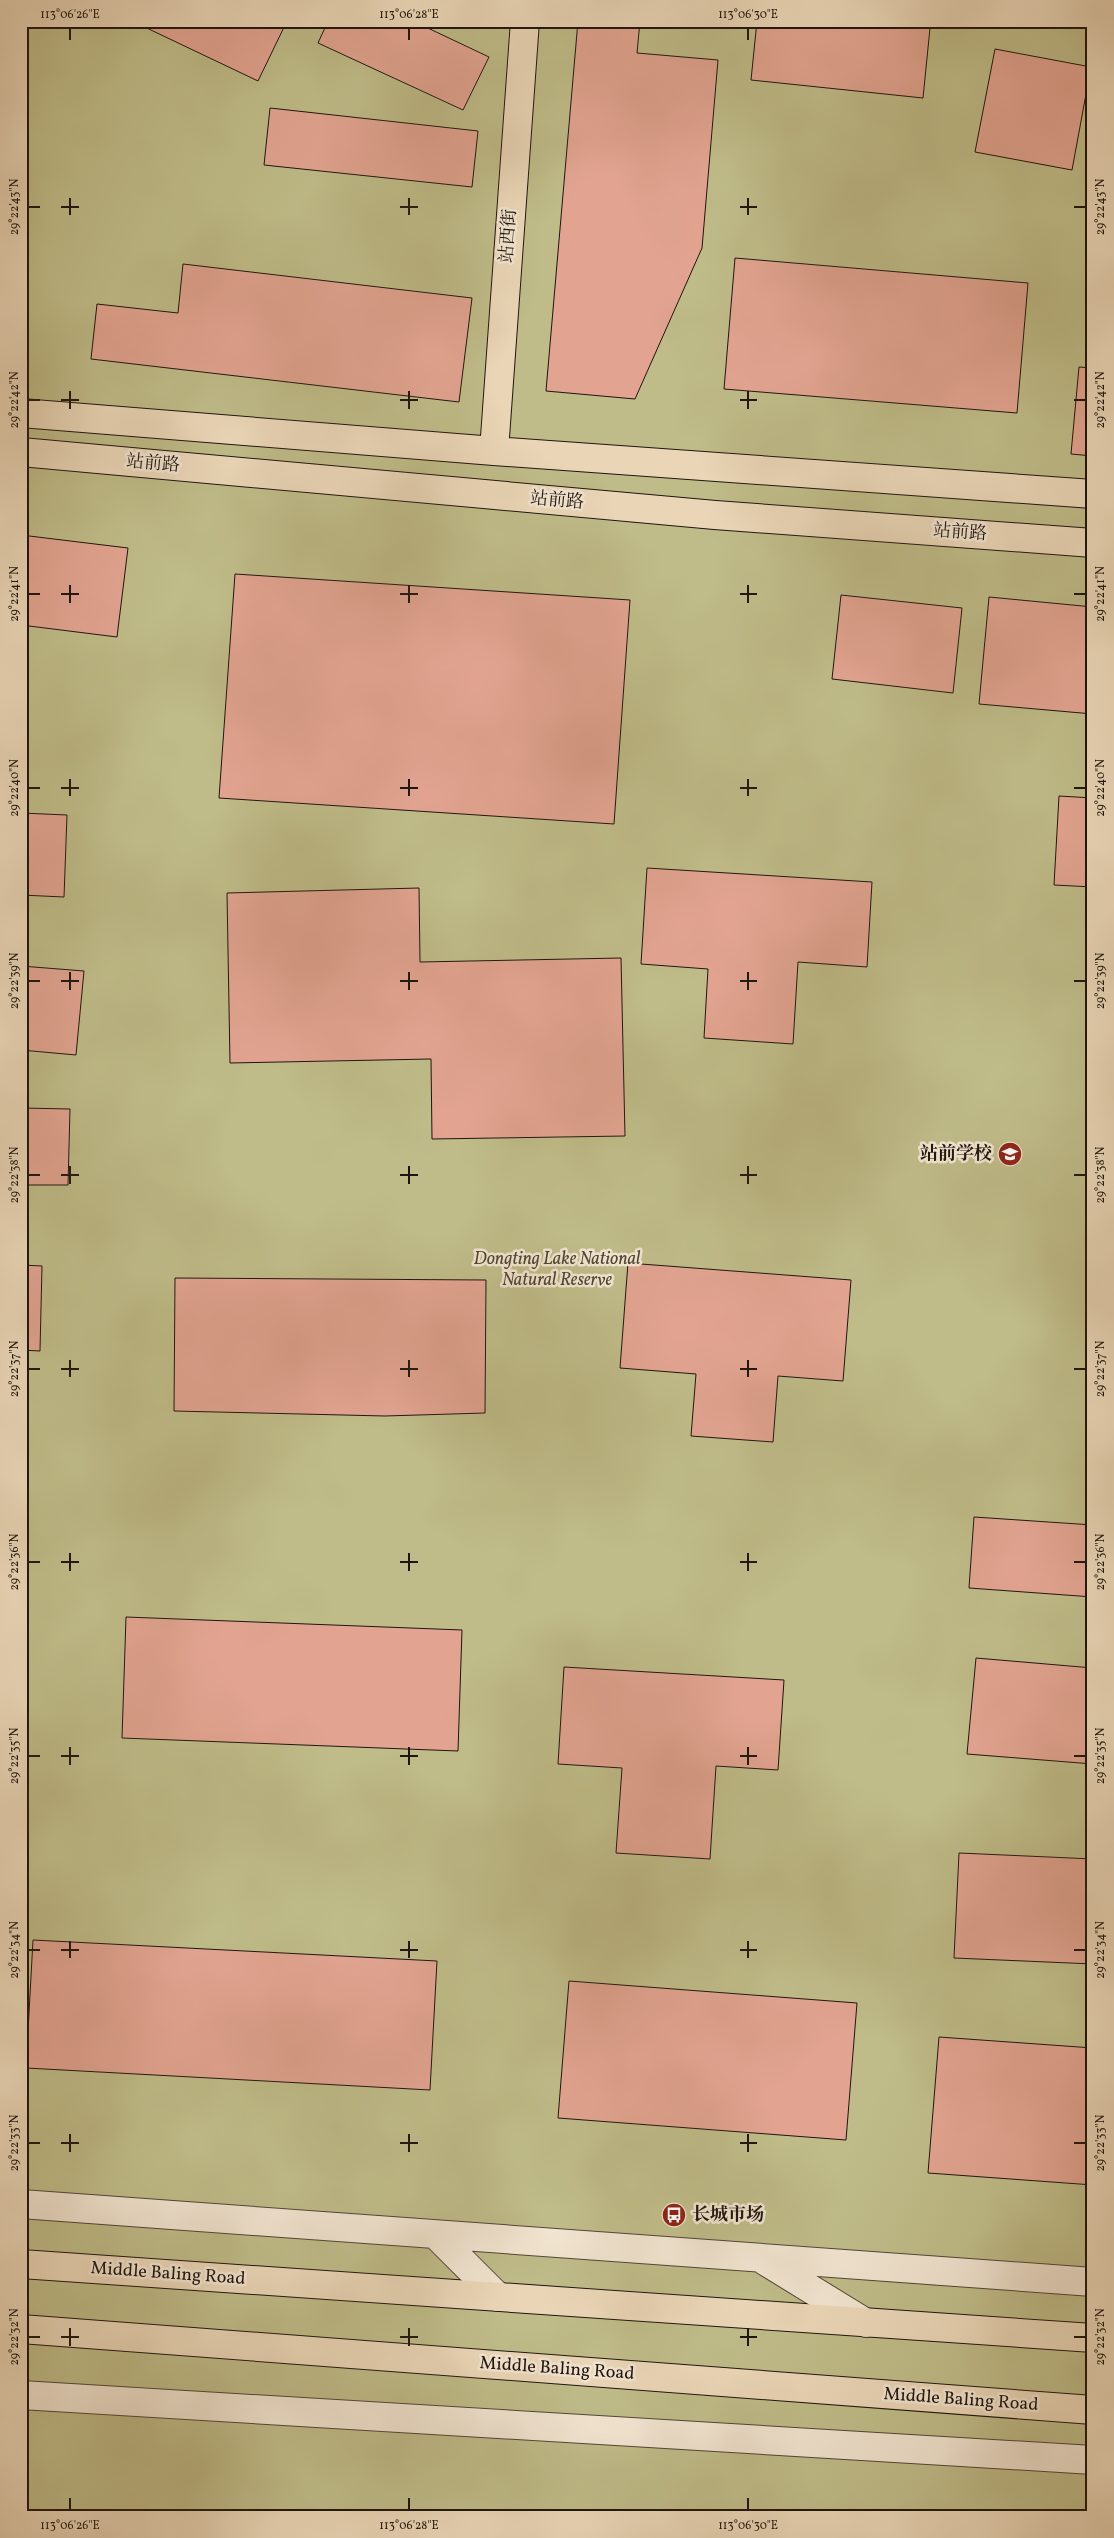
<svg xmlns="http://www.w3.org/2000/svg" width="1114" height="2538" viewBox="0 0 1114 2538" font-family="Vollkorn,'Noto Serif SC',serif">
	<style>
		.green { fill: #bfbc89; stroke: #6f684c }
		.building { fill: #e2a491; stroke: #1f150e }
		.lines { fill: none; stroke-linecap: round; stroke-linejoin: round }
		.minor-casing { stroke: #524538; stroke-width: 30 }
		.major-casing { stroke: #1f150e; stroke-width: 30 }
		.minor { stroke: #f1e4d0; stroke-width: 28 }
		.major { stroke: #ead6b7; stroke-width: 28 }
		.ticks { fill: none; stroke: #1f150e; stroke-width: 2 }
		.labels { text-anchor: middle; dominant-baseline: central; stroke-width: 5; stroke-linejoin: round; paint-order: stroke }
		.street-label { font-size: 18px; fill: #1f150e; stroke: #f1e4d0 }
		.poi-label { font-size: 18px; font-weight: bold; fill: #1f150e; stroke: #f1e4d0; text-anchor: end }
		.park-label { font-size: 18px; font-style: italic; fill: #4f4733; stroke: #f1e4d0 }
		.neatline { fill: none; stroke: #1f150e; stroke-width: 2 }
		.ticks-label { font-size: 12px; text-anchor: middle; fill: #1f150e }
	</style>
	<rect width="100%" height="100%" fill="#ead6b7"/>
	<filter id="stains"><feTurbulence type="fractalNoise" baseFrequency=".004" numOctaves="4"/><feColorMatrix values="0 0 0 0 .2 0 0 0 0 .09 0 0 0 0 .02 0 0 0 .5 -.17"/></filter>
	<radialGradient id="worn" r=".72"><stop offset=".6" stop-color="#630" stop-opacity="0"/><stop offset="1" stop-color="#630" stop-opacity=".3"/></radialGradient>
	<path class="green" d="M21 21H1093V2517H21Z"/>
	<path class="building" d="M132 21H287L258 81Z
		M328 21H413L489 57 463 110 318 43Z
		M578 21H640L637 53 718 60 702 248 635 399 546 391Z
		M757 21H862L930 28 923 98 751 80Z
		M995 49 1091 67 1072 170 975 152Z
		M270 108 478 131 472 187 264 165Z
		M735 258 1028 283 1017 413 724 389Z
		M183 264 472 298 459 402 91 359 97 304 178 313Z
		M1079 367 1093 368V456L1071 454Z
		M21 535 128 548 117 637 21 625Z
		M235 574 630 600 614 824 219 798Z
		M841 595 962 608 953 693 832 679Z
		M989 597 1093 607V714L979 704Z
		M21 692H24L22 752H21Z
		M1059 796 1093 798V887L1054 885Z
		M21 813 67 815 64 897 21 895Z
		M647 868 872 882 867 967 798 962 793 1044 704 1038 708 969 641 964Z
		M419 888 420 962 621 958 625 1136 432 1139 431 1059 230 1063 227 893Z
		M21 966 84 971 76 1055 21 1050Z
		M21 1108 70 1109 68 1185H21Z
		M628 1263 851 1280 843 1381 778 1376 773 1442 691 1436 696 1374 620 1368Z
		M21 1265 42 1266 40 1351 21 1350Z
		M175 1278 486 1280 485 1413 385 1416 174 1411Z
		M974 1517 1093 1525V1597L969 1588Z
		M126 1617 462 1630 458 1751 122 1738Z
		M976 1658 1093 1668V1764L967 1754Z
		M564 1667 784 1680 778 1770 716 1766 710 1859 616 1853 622 1768 558 1764Z
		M959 1853 1093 1859V1964L954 1958Z
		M33 1940 437 1961 430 2090 26 2068Z
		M569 1981 857 2003 846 2140 558 2118Z
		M939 2037 1093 2048V2185L928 2173Z
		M21 2511 97 2517H21Z"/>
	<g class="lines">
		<g class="minor-casing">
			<path id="minor" d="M21 2204 1093 2282
				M436 2235 498 2297
				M765 2261 866 2323
				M21 2395 1093 2460"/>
		</g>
		<g class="major-casing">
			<path id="major" d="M21 413 494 451 1093 494
				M494 451 525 21
				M21 452 715 515 1093 543
				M21 2264 1093 2338
				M21 2329 1093 2410"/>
		</g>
		<use href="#minor" class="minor"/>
		<use href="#major" class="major"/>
	</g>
	<path class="ticks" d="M70 28V40M409 28V40M748 28V40M70 198V215M409 198V215M748 198V215M28 207H40M61 207H79M400 207H418M740 207H757M1074 207H1086M70 391V409M409 391V409M748 391V409M28 400H40M61 400H79M400 400H418M740 400H757M1074 400H1086M70 585V603M409 585V603M748 585V603M28 594H40M61 594H79M400 594H418M740 594H757M1074 594H1086M70 779V796M409 779V796M748 779V796M28 788H40M61 788H79M400 788H418M740 788H757M1074 788H1086M70 972V990M409 972V990M748 972V990M28 981H40M61 981H79M400 981H418M740 981H757M1074 981H1086M70 1166V1184M409 1166V1184M748 1166V1184M28 1175H40M61 1175H79M400 1175H418M740 1175H757M1074 1175H1086M70 1360V1377M409 1360V1377M748 1360V1377M28 1369H40M61 1369H79M400 1369H418M740 1369H757M1074 1369H1086M70 1553V1571M409 1553V1571M748 1553V1571M28 1562H40M61 1562H79M400 1562H418M740 1562H757M1074 1562H1086M70 1747V1765M409 1747V1765M748 1747V1765M28 1756H40M61 1756H79M400 1756H418M740 1756H757M1074 1756H1086M70 1941V1958M409 1941V1958M748 1941V1958M28 1950H40M61 1950H79M400 1950H418M740 1950H757M1074 1950H1086M70 2134V2152M409 2134V2152M748 2134V2152M28 2143H40M61 2143H79M400 2143H418M740 2143H757M1074 2143H1086M70 2328V2346M409 2328V2346M748 2328V2346M28 2337H40M61 2337H79M400 2337H418M740 2337H757M1074 2337H1086M70 2498V2510M409 2498V2510M748 2498V2510"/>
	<defs>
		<g id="school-disc" transform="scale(1.25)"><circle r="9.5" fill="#8f2418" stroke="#f1e4d0"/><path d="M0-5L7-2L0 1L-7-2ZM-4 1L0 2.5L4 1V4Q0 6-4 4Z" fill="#fff"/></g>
		<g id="bus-disc" transform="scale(1.25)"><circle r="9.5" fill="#8f2418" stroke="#f1e4d0"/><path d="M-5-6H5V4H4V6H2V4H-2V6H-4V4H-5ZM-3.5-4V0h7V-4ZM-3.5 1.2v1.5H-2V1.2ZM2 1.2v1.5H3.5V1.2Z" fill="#fff"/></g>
	</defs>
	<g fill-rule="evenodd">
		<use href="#school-disc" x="1010" y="1154"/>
		<use href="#bus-disc" x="674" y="2215"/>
	</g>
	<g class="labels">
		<g class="street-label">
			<text transform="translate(509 236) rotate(-86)">站西街</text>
			<text transform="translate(153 464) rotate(5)">站前路</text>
			<text transform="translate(557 501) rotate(5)">站前路</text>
			<text transform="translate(960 533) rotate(4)">站前路</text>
			<text transform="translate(168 2274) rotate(4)">Middle Baling Road</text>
			<text transform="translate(557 2369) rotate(4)">Middle Baling Road</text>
			<text transform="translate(961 2400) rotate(4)">Middle Baling Road</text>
		</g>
		<g class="poi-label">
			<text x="992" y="1154">站前学校</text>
			<text x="692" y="2215" text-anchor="start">长城市场</text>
		</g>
		<g class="park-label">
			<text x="557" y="1259">Dongting Lake National<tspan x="557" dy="21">Natural Reserve</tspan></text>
		</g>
	</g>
	<rect width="1114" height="2538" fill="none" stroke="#ead6b7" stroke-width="55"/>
	<rect x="28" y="28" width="1058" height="2482" class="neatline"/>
	<g class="ticks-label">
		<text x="70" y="18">113°06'26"E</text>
		<text x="409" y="18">113°06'28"E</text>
		<text x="748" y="18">113°06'30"E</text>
		<text transform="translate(14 207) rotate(-90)" y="4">29°22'43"N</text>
		<text transform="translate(1100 207) rotate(-90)" y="4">29°22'43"N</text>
		<text transform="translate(14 400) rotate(-90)" y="4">29°22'42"N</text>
		<text transform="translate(1100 400) rotate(-90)" y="4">29°22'42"N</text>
		<text transform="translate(14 594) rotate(-90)" y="4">29°22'41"N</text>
		<text transform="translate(1100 594) rotate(-90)" y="4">29°22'41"N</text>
		<text transform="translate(14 788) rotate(-90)" y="4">29°22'40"N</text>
		<text transform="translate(1100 788) rotate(-90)" y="4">29°22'40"N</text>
		<text transform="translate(14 981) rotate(-90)" y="4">29°22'39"N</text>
		<text transform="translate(1100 981) rotate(-90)" y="4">29°22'39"N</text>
		<text transform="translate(14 1175) rotate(-90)" y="4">29°22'38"N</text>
		<text transform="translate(1100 1175) rotate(-90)" y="4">29°22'38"N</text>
		<text transform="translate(14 1369) rotate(-90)" y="4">29°22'37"N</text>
		<text transform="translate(1100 1369) rotate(-90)" y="4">29°22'37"N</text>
		<text transform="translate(14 1562) rotate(-90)" y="4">29°22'36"N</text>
		<text transform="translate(1100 1562) rotate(-90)" y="4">29°22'36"N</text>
		<text transform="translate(14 1756) rotate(-90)" y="4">29°22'35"N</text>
		<text transform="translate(1100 1756) rotate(-90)" y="4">29°22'35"N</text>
		<text transform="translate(14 1950) rotate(-90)" y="4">29°22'34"N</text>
		<text transform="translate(1100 1950) rotate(-90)" y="4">29°22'34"N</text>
		<text transform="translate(14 2143) rotate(-90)" y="4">29°22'33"N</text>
		<text transform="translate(1100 2143) rotate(-90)" y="4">29°22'33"N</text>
		<text transform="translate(14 2337) rotate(-90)" y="4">29°22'32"N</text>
		<text transform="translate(1100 2337) rotate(-90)" y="4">29°22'32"N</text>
		<text x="70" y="2529">113°06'26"E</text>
		<text x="409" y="2529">113°06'28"E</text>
		<text x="748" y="2529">113°06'30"E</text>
	</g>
	<rect width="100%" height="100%" filter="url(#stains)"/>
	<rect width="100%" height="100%" fill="url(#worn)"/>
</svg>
